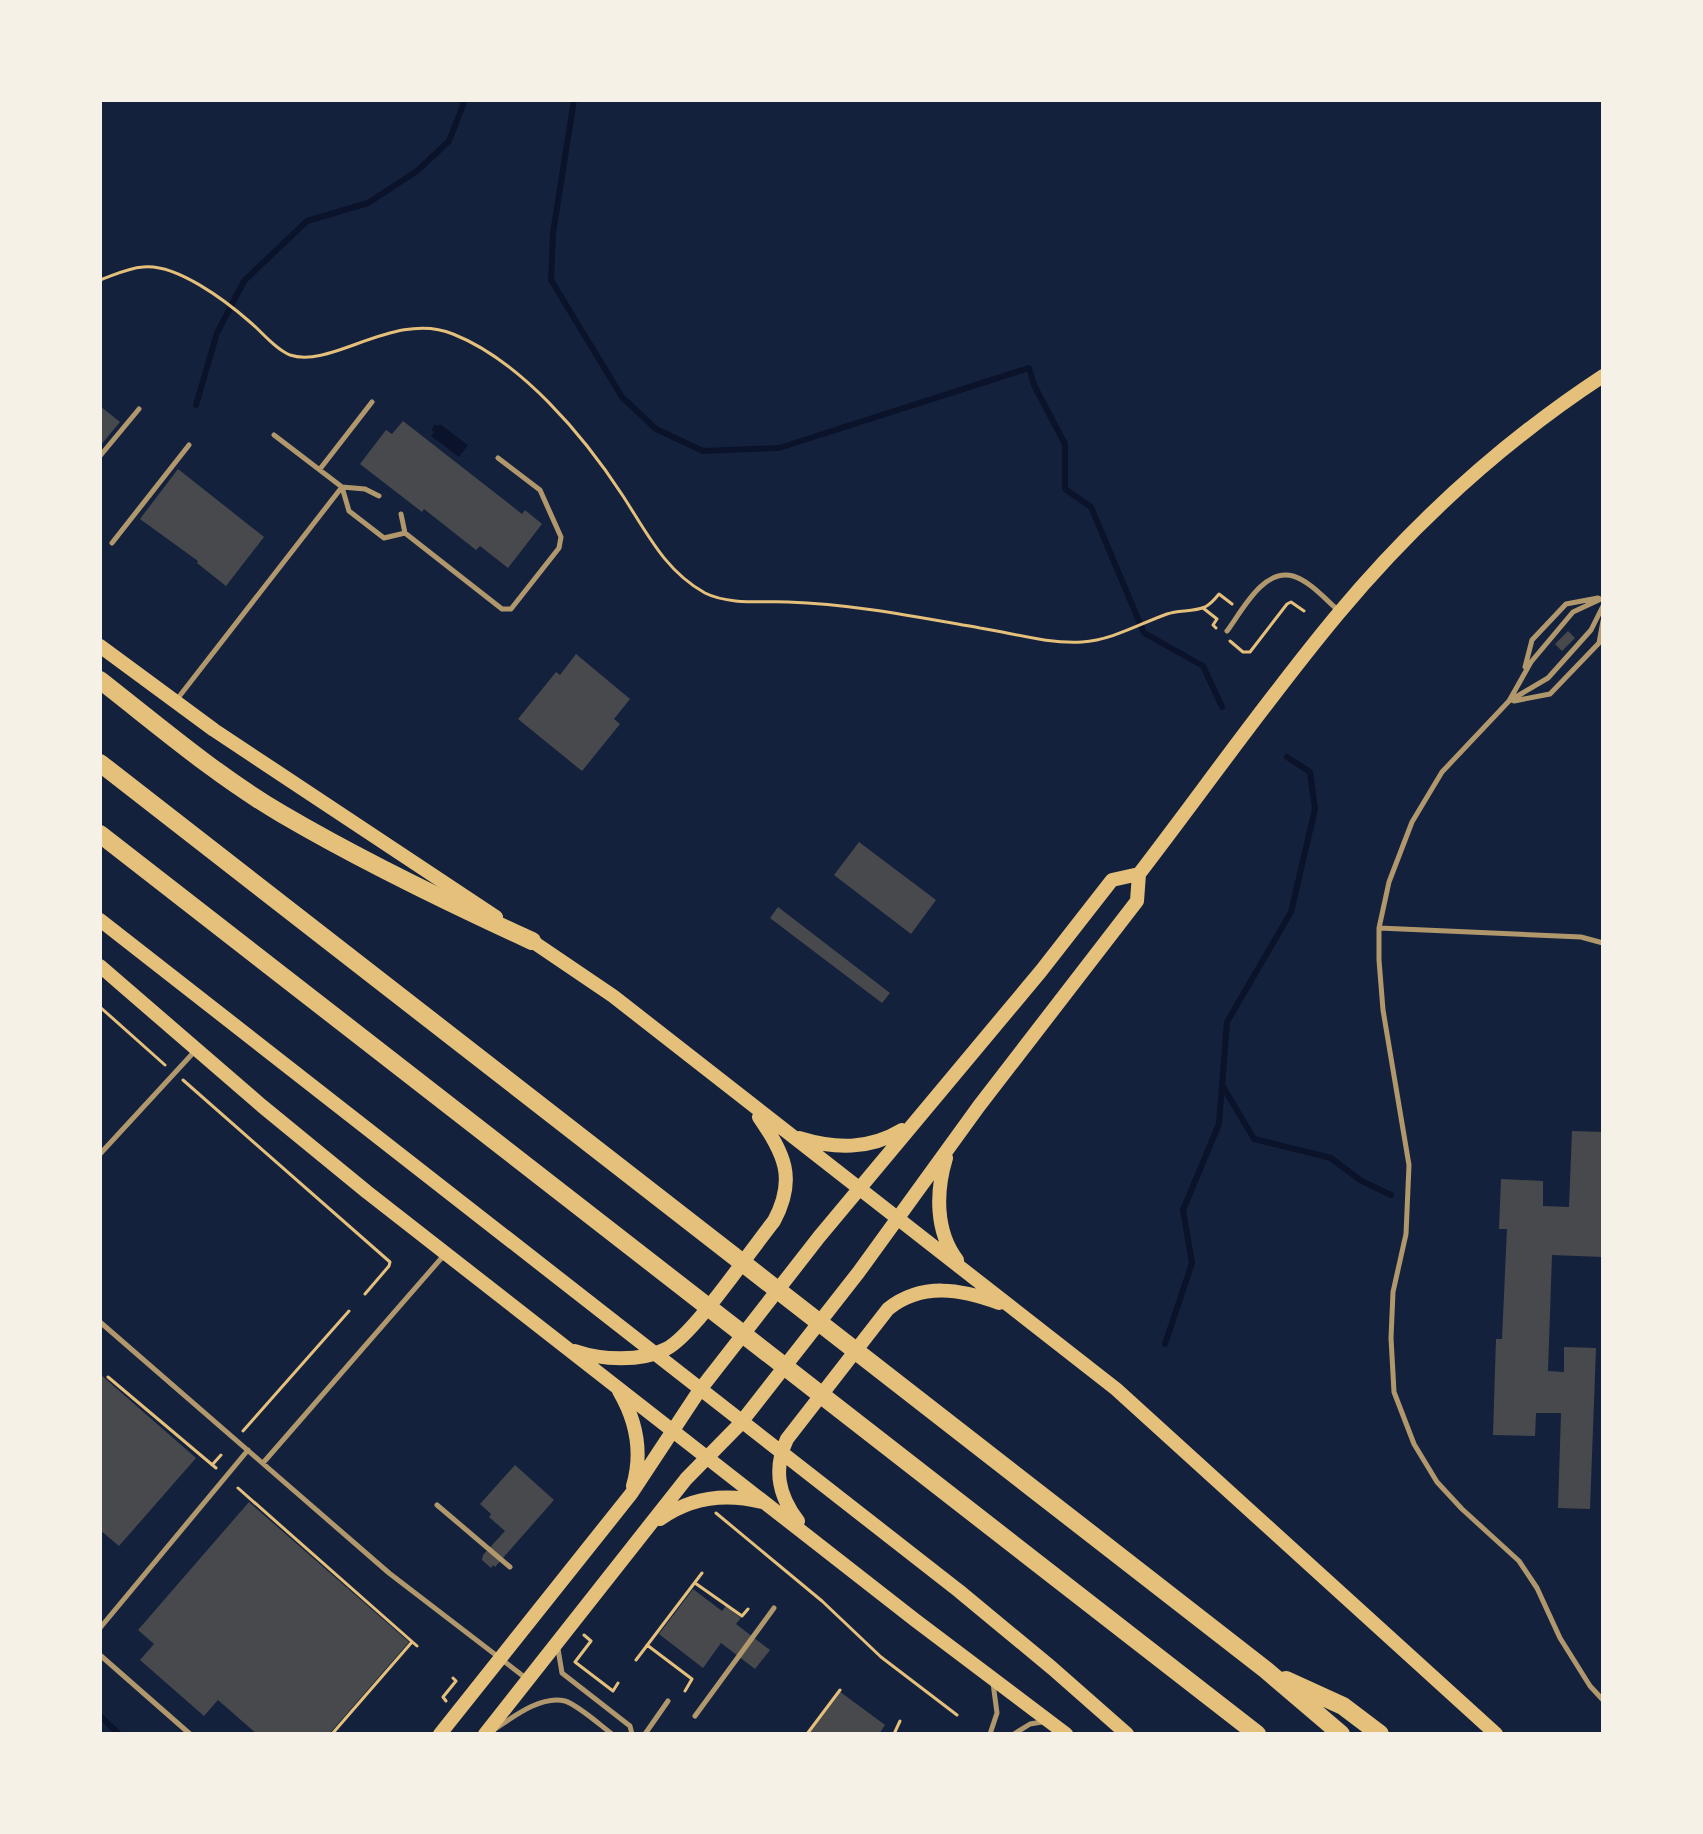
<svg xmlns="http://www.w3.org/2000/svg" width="1703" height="1834" viewBox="0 0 1703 1834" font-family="'DejaVu Sans',sans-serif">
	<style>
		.water { fill: #0b132b }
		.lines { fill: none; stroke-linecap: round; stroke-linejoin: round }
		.stream { stroke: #0b132b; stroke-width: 6 }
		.building { fill: #48494c }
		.path { stroke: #e5c07b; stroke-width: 3 }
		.service { stroke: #b1986c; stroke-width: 5 }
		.secondary { stroke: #e5c07b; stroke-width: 14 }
		.motorway { stroke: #e5c07b; stroke-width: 18 }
	</style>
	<rect width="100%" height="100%" fill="#14213d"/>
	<path class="water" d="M435 424 438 426 440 424 468 445 459 457 431 436 434 432 431 430Z"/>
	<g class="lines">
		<path class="stream" d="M574 100 553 233 551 280 622 397 656 429 703 451 779 448 1029 368 1034 385 1065 444V489L1091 507 1144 633 1203 666 1222 707
			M196 405 217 333 244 281 307 221 368 203 417 171 449 141 465 100
			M1222 1085 1254 1139 1331 1158 1360 1180 1391 1195
			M1165 1344 1192 1263 1183 1210 1219 1124 1227 1022 1291 912 1315 809 1310 772 1287 757
			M100 1716 119 1734"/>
	</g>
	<path class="building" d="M100 406 120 422 100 446Z
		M403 421 522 514 525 510 542 524 508 568 480 546 476 550 424 509 422 512 360 464 386 430 392 434Z
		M178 469 264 537 226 586 197 563 198 561 140 519Z
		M1568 631 1575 638 1562 651 1555 644Z
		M576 654 630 699 614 719 620 724 582 771 518 719 556 672 560 675Z
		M859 842 936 900 911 934 834 875Z
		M778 907 890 993 882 1003 770 918Z
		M1572 1131 1603 1132V1257L1552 1255 1548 1371 1564 1372V1347L1596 1348 1590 1509 1558 1508 1561 1413H1536L1535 1436 1493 1435 1496 1339H1502L1507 1229H1499L1501 1179 1543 1181V1206L1569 1207Z
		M100 1374 196 1458 119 1546 100 1530Z
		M515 1465 554 1500 495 1567 493 1565 491 1568 482 1560 483 1555 505 1531 489 1517 491 1514 480 1504Z
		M249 1502 409 1642 329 1734H257L218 1700 204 1716 140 1660 154 1644 138 1630Z
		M693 1589 722 1611 726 1606 741 1618 736 1624 770 1650 755 1669 721 1643 703 1668 659 1634Z
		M839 1691 885 1725 879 1734H808Z"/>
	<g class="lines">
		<path class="path" d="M100 280C114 275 128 268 143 267 176 263 226 301 250 322 262 332 275 349 290 355 332 369 395 310 453 334 521 361 584 436 623 496 647 533 665 571 705 593 729 605 762 601 788 602 852 604 917 617 980 628 1013 633 1047 644 1082 642 1112 640 1139 624 1167 614 1179 610 1193 612 1205 607 1211 604 1215 599 1219 594L1232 604
			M1203 608 1217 619 1213 625 1216 628
			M1230 641 1243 652H1250L1287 604 1291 602 1304 611
			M100 1007 165 1065
			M183 1080 390 1262 389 1266 365 1294
			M108 1377 216 1468
			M243 1431 349 1311
			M212 1465 221 1455
			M238 1488 417 1646
			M716 1513 822 1601 881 1657 957 1715
			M695 1583 742 1616 748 1609
			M584 1635 591 1641 575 1662 613 1691 618 1683
			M647 1645 692 1679 685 1691
			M636 1660 702 1573
			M446 1701 443 1697 456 1681 453 1678
			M332 1734 412 1642
			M807 1734 840 1690
			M894 1734 900 1721"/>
		<path class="service" d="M274 435 342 487 349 511 384 538 405 533 502 609H511L559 548 561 537 540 490 498 458
			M100 456 139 409
			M320 469 372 402
			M401 514 405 533
			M112 543 189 445
			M1603 598 1573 612 1531 662 1509 701 1442 772 1412 822 1389 882 1379 928V960L1383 1010 1409 1165 1406 1234 1393 1292 1391 1338 1394 1392 1414 1444 1437 1482 1462 1509 1519 1561 1537 1588 1560 1638 1590 1686 1603 1700
			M1227 631C1242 611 1263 568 1293 576 1310 581 1326 600 1339 611
			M1525 667 1532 640 1566 604 1598 598
			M178 698 342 487 365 489 379 496
			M1509 701 1548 678 1591 630 1603 606
			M1514 701 1550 694 1599 643 1603 621
			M1379 928 1581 937 1603 943
			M100 1154 194 1052
			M100 1322 389 1573 527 1679
			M263 1463 445 1254
			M437 1505 510 1567
			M100 1628 248 1450
			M558 1649 562 1673 630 1726 632 1734
			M100 1655 190 1734
			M695 1716 774 1608
			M495 1729C513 1717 541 1695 565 1701 578 1705 600 1725 612 1734
			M645 1734 668 1701
			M990 1734 997 1713 993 1683
			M1014 1734 1030 1724 1042 1722"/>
		<path class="secondary" d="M100 646 214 730 496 917
			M100 920 959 1591 1052 1668 1127 1734
			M523 935 613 996 1116 1389 1496 1734
			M100 966 262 1106 367 1192 915 1620 1066 1734
			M799 1138C835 1149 869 1150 902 1130
			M946 1158C936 1191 935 1231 957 1260
			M575 1351C601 1360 641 1362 666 1349 693 1336 752 1248 774 1221 797 1178 784 1154 759 1117
			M619 1391C636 1420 643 1452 633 1486
			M660 1519C691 1497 726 1493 762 1502
			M798 1521C778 1495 773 1469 787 1439L888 1309C922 1282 961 1289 999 1303
			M440 1734 631 1494 699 1391 819 1237 1041 971 1112 880 1139 874
			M485 1734 686 1479 739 1425 858 1273 979 1106 1137 901 1139 874C1205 788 1268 698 1338 614 1414 523 1504 441 1603 376"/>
		<path class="motorway" d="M100 680C159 726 217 776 282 814 362 861 447 902 532 941
			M100 763 1266 1670 1341 1734
			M100 834 1257 1734
			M1286 1680 1343 1706 1380 1734"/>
	</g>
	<rect width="1703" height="1834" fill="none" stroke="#f6f1e7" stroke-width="204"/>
</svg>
